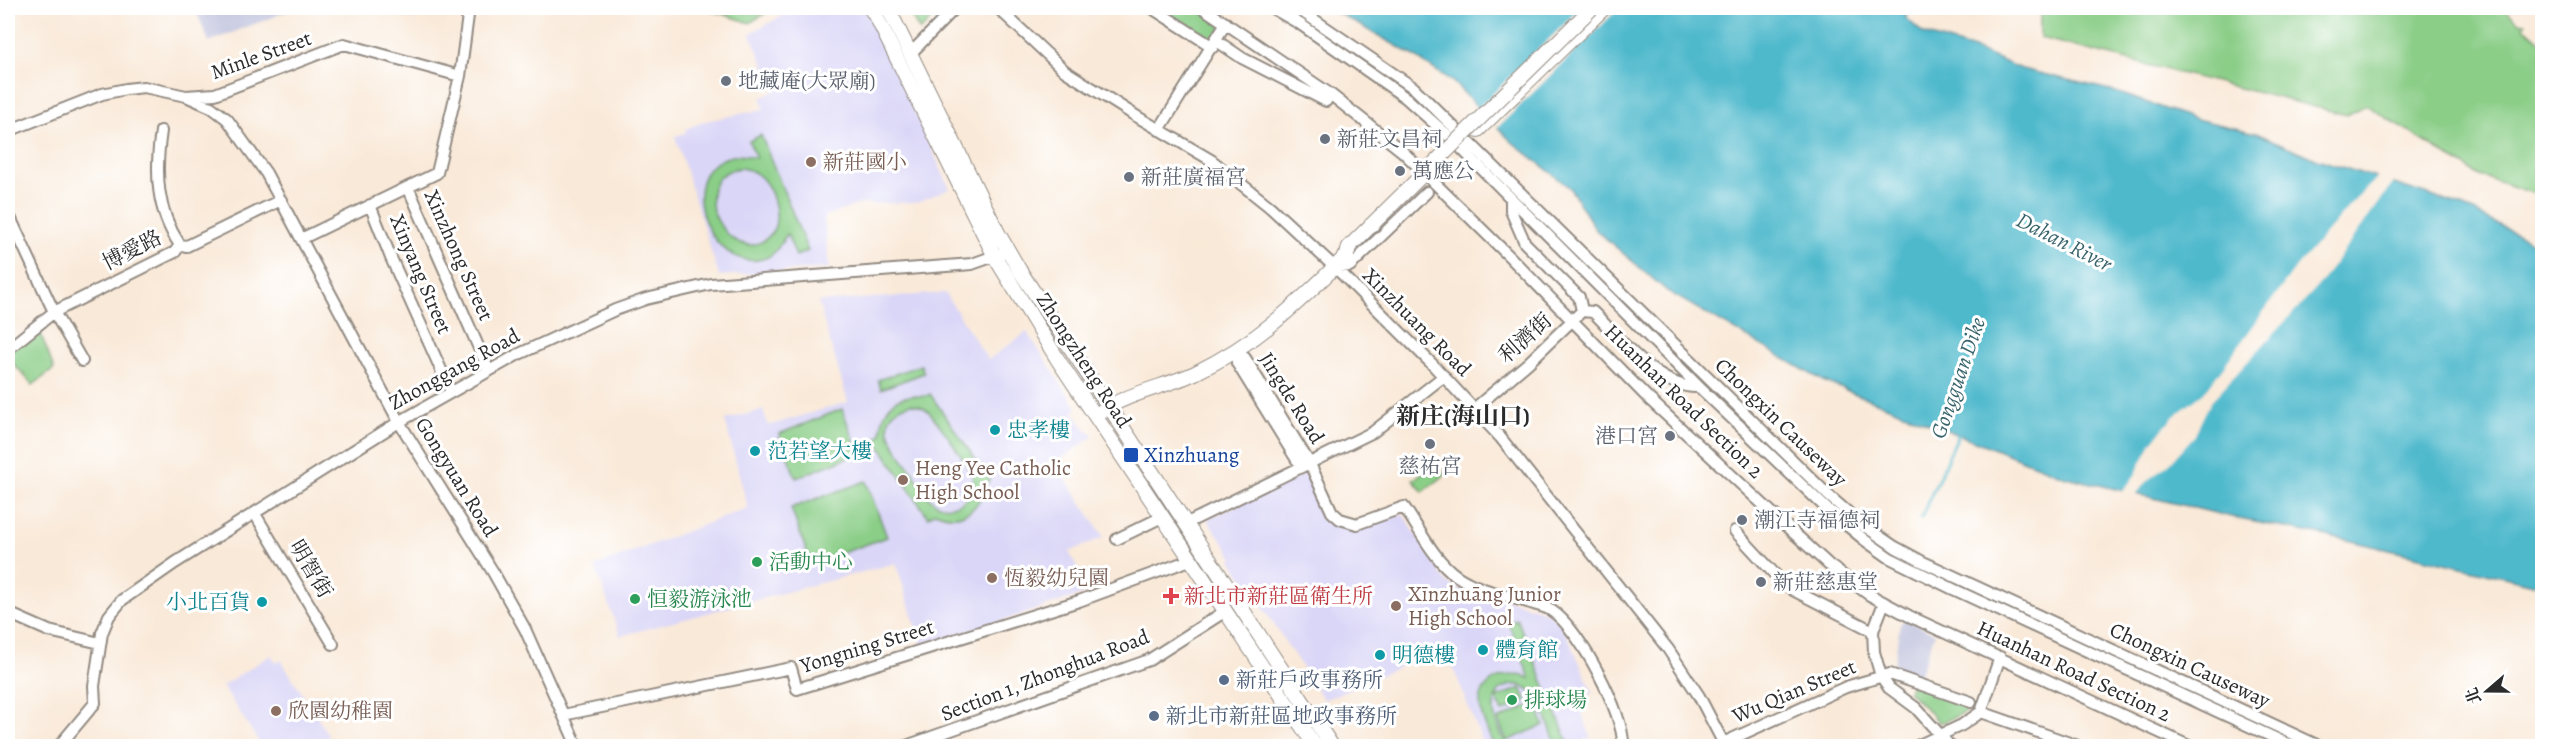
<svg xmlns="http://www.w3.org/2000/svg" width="2550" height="754" viewBox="0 0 2550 754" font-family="Alegreya,'Noto Serif TC',serif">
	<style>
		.built { fill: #dad6f7 }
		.industrial { fill: #c0c2dd }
		.green { fill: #8ace87; stroke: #5a7c59; stroke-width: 1.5; fill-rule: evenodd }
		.water { fill: #4fb9cc; stroke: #3d727c; stroke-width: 1.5 }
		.pier { fill: #f9e9d8 }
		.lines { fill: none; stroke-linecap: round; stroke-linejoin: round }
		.stream { stroke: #4fb9cc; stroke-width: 3 }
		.minor-casing { stroke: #928a82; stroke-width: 14 }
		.major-casing { stroke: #928a82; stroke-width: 16 }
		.minor { stroke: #fff; stroke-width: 10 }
		.major { stroke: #fff; stroke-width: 14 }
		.major-bridge-casing { stroke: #928a82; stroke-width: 16; stroke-linecap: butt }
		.major-bridge { stroke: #fff; stroke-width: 14 }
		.worship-dot { fill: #6b7280; stroke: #fff; stroke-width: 2 }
		.education-dot { fill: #8d6e63; stroke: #fff; stroke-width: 2 }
		.culture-dot { fill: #0f9aa8; stroke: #fff; stroke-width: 2 }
		.transit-dot { fill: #1a4fb4; stroke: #fff; stroke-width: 2 }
		.leisure-dot { fill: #2e9e5b; stroke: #fff; stroke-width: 2 }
		.health-dot { fill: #e0444e; stroke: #fff; stroke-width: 2 }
		.service-dot { fill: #5c6f8a; stroke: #fff; stroke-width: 2 }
		.labels { text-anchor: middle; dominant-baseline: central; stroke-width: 6; stroke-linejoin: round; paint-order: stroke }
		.street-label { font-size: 21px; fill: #2b2b2b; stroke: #fff }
		.worship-label { font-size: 21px; fill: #5b616d; stroke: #fff; text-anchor: start }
		.education-label { font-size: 21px; fill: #785e54; stroke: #fff; text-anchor: start }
		.culture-label { font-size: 21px; fill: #0d838f; stroke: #fff; text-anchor: start }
		.transit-label { font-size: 21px; fill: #164399; stroke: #fff; text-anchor: start }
		.leisure-label { font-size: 21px; fill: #27864d; stroke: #fff; text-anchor: start }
		.health-label { font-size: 21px; fill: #be3a42; stroke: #fff; text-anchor: start }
		.service-label { font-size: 21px; fill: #4e5e75; stroke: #fff; text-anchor: start }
		.water-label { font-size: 22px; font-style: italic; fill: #39646b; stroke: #fff }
		.quarter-label { font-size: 24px; font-weight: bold; fill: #2b2b2b; stroke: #fff }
	</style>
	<rect width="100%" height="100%" fill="#fff"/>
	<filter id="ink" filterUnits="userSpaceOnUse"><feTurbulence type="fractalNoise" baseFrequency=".0167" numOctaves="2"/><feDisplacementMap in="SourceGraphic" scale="12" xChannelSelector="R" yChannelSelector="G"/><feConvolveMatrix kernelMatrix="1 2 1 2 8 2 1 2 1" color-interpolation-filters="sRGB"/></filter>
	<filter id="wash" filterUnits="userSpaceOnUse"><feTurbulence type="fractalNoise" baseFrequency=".008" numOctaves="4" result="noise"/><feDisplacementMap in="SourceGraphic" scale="24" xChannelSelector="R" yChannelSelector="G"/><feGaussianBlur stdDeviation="1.35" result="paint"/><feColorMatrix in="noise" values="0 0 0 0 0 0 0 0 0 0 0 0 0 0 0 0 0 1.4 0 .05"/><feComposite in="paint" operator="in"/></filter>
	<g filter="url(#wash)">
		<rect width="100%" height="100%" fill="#f9e9d8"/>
		<path class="built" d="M798 8H863L873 21 950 189 917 202 861 204 824 216 829 268 719 276 675 136 686 133 685 129 706 121 764 109 761 98 775 91 750 33Z
			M945 293 988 360 1027 332 1077 408 1073 412 1082 425 1094 436 1055 463 1104 537 1069 552 1090 592 922 647 896 563 620 636 595 566 748 508 725 420 763 410 768 426 848 402 818 302Z
			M1305 474 1328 513 1357 528 1403 514 1446 582 1464 591 1509 600 1549 613 1564 628 1593 693 1577 700 1591 738 1584 740 1586 746H1471L1482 741 1445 647 1324 700 1231 560 1234 558 1207 519Z
			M271 655 277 663 281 660 329 736 314 746H262L222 686Z"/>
		<path class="industrial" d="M195 8H295L209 42Z
			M352 8H417L415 19Z
			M1905 619 1935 633 1918 679 1893 671 1900 624Z"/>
		<path class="green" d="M704 8H773L750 23Z
			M906 8H942L920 31Z
			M1149 8H1197L1223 25 1211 43 1148 10Z
			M2040 8H2502L2519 22 2526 23 2524 27 2542 43V196L2480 176 2366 105 2347 115 2040 38Z
			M761 135 808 251 796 256 787 234C782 241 777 252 770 256 717 282 672 183 721 160 733 154 743 154 756 158L749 141ZM740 168C747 169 752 170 757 174 773 185 784 221 769 236 732 274 678 178 740 168Z
			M39 329 54 369 33 385 8 358V353Z
			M921 365 924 373 881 389 878 380Z
			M930 394 990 480C984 485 984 490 981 497 972 517 953 520 935 512L928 517 875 439 881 435C881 415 889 397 911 396 919 395 923 399 930 394ZM911 404C917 405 923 406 928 411 937 420 968 464 972 476 976 490 966 504 952 506 946 507 939 506 934 502 925 496 919 482 913 472 898 452 867 414 911 404Z
			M842 409 859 453 796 478 779 434Z
			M1435 462 1445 475 1423 492 1413 480Z
			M866 481 887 537 811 564 791 508Z
			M1517 619 1570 746H1557C1547 723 1535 667 1500 690 1486 709 1499 728 1507 746H1494C1489 734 1481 720 1480 705 1480 678 1510 670 1530 678L1508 623Z
			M1911 683 1967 706 1964 713 1940 723 1908 691Z
			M1521 688 1527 701 1502 712 1496 698Z
			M1535 703 1544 725 1507 741 1498 720Z"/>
		<path class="water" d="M1329 8H1912L1905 17 1924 34 1974 49 2022 69 2110 90 2192 118 2256 133 2311 157 2462 206 2542 247V586L2343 539 2244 520 2066 477 1823 381 1667 291 1596 230 1570 188 1511 141 1453 82 1411 54Z"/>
		<path class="pier" d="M1581 8H1619L1495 130 1476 110Z
			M2379 176 2395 181 2318 286 2211 401 2194 436 2169 464 2146 482 2134 497 2121 494 2135 475 2151 443 2174 416 2204 393 2297 266 2351 204Z"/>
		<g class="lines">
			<path class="stream" d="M1921 518 1959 433"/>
		</g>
	</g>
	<g filter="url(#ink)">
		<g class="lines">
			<g class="minor-casing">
				<path id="minor" d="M998 8 1065 71 1136 116 1211 160 1270 207 1341 273 1433 365 1500 437 1668 649 1699 696 1725 746
					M1203 8 1330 94 1402 151 1509 256 1649 399 1796 535 1829 565 1868 594 1909 616 2189 746
					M1272 8 1300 24 1406 98 1454 141 1699 387 1826 508 1866 541 1890 558 1953 589 2292 746
					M1297 8 1414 88 1829 496 1860 523 1895 547 1921 561 2319 746
					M1155 10 1213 47
					M1217 41 1242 58 1326 101 1330 94
					M912 52 955 8
					M186 96 211 107 227 119 266 173 399 422 493 572 525 629 577 746
					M1159 130 1226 23
					M8 131 102 94 126 89 144 87 186 96 215 94 344 44 460 76
					M161 131C155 172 156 210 180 245
					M408 187 489 371
					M1511 199V211L1525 243 1579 297 1582 311
					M370 205 391 258 451 392
					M8 213 54 312 82 361
					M301 239 437 173 460 76 469 8
					M1335 267 1350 266 1427 192
					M1582 311 1593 312C1621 339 1657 389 1699 387
					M8 349 54 312 175 252 180 245 187 246 281 200
					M1237 351 1245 358 1310 464 1332 512 1340 519 1357 524 1404 507C1420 530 1434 560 1457 576 1479 591 1510 596 1534 604 1540 606 1547 607 1552 611 1579 628 1625 715 1623 746
					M1237 351V363L1297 460 1310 464
					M1475 408 1528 363 1582 311
					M255 514 333 644
					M1185 524 1373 432 1444 376
					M1735 531 1781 581 1793 590 1873 631
					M1117 539 1162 517
					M1884 603 1873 631 1874 652 1881 676 1889 688 1916 708 1950 746
					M8 613 49 631 100 643
					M1981 712 2078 746
					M563 715 791 668 797 689 1079 601 1190 560
					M1723 743 1846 687 1890 674 1971 702
					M59 746 95 703 94 686 102 633 109 616 122 600 175 563 399 422 517 355 615 310 646 299 711 284 972 264 1000 254
					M906 746 1149 660 1224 612
					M1917 746 1962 725 1981 712 2000 657"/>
			</g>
			<g class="major-casing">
				<path id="major" d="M870 8 877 18 995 257 1058 360 1315 746
					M888 8 998 233 1020 271 1332 746
					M1478 130 1604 8
					M1102 411C1126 394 1167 386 1195 373 1259 342 1298 303 1347 255"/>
			</g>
			<use href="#minor" class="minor"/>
			<use href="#major" class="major"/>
			<g class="major-bridge-casing">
				<path id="major-bridge" d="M1347 255 1349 247 1592 8"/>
			</g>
			<use href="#major-bridge" class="major-bridge"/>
		</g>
	</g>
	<g class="worship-dot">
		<circle cx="726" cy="81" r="6"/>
		<circle cx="1325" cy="139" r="6"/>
		<circle cx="1400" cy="171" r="6"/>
		<circle cx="1129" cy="177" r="6"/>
		<circle cx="1670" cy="436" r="6"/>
		<circle cx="1430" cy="444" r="6"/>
		<circle cx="1742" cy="520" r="6"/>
		<circle cx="1761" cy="582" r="6"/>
	</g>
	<g class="education-dot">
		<circle cx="811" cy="162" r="6"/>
		<circle cx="903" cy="480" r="6"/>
		<circle cx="992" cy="578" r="6"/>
		<circle cx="1396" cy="606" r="6"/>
		<circle cx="276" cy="711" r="6"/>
	</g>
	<g class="culture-dot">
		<circle cx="995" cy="430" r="6"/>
		<circle cx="755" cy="451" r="6"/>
		<circle cx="262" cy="602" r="6"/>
		<circle cx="1483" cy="650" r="6"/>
		<circle cx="1380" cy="655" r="6"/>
	</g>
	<rect class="transit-dot" x="1123" y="447" width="16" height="16" rx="3"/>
	<g class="leisure-dot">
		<circle cx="757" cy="562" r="6"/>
		<circle cx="635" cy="599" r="6"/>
		<circle cx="1512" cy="700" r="6"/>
	</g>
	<path class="health-dot" d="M1168 587h6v6h6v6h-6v6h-6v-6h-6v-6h6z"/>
	<g class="service-dot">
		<circle cx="1224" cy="680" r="6"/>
		<circle cx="1154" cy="716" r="6"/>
	</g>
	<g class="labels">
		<g class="street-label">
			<text transform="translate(261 55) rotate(-20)">Minle Street</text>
			<text transform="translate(132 250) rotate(-27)">博愛路</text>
			<text transform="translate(459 255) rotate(66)">Xinzhong Street</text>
			<text transform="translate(421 274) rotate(67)">Xinyang Street</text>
			<text transform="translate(1417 322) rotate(45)">Xinzhuang Road</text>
			<text transform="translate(1525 338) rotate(-42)">利濟街</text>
			<text transform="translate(1084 360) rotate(57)">Zhongzheng Road</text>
			<text transform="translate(454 369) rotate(-29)">Zhonggang Road</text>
			<text transform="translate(1292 398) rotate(58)">Jingde Road</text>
			<text transform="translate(1684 401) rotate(44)">Huanhan Road Section 2</text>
			<text transform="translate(1781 422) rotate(44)">Chongxin Causeway</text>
			<text transform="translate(457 477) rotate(58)">Gongyuan Road</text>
			<text transform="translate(311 569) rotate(59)">明智街</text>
			<text transform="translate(867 646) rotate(-17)">Yongning Street</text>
			<text transform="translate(2190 665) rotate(25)">Chongxin Causeway</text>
			<text transform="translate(2074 671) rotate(25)">Huanhan Road Section 2</text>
			<text transform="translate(1045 675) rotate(-21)">Section 1, Zhonghua Road</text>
			<text transform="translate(1794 691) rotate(-23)">Wu Qian Street</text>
		</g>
		<g class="worship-label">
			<text x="738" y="81">地藏庵(大眾廟)</text>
			<text x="1337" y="139">新莊文昌祠</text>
			<text x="1412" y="171">萬應公</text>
			<text x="1141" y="177">新莊廣福宮</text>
			<text x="1658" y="436" text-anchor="end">港口宮</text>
			<text x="1430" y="466" text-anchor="middle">慈祐宮</text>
			<text x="1754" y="520">潮江寺福德祠</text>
			<text x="1773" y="582">新莊慈惠堂</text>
		</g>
		<g class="education-label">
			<text x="823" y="162">新莊國小</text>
			<text x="915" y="468">Heng Yee Catholic<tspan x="915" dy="24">High School</tspan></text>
			<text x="1004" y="578">恆毅幼兒園</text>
			<text x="1408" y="594">Xīnzhuāng Junior<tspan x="1408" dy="24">High School</tspan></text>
			<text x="288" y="711">欣園幼稚園</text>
		</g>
		<g class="culture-label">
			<text x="1007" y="430">忠孝樓</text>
			<text x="767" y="451">范若望大樓</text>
			<text x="250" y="602" text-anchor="end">小北百貨</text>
			<text x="1495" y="650">體育館</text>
			<text x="1392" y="655">明德樓</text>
		</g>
		<g class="transit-label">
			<text x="1144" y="455">Xinzhuang</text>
		</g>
		<g class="leisure-label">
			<text x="769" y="562">活動中心</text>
			<text x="647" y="599">恒毅游泳池</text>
			<text x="1524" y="700">排球場</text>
		</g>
		<g class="health-label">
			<text x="1184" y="596">新北市新莊區衛生所</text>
		</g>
		<g class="service-label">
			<text x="1236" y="680">新莊戶政事務所</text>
			<text x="1166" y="716">新北市新莊區地政事務所</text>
		</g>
		<g class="water-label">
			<text transform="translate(2064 242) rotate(27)">Dahan River</text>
			<text transform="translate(1958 378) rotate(-71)">Gongguan Dike</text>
		</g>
		<g class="quarter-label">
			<text x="1463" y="416">新庄(海山口)</text>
		</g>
	</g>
	<rect width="2550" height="754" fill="none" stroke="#fff" stroke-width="30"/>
	<g transform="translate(2487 691) rotate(250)" stroke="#ffffff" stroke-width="4.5" paint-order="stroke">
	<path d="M0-4.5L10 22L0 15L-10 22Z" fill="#2b2b2b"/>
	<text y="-9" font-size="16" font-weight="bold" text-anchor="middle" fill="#2b2b2b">北</text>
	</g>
</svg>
